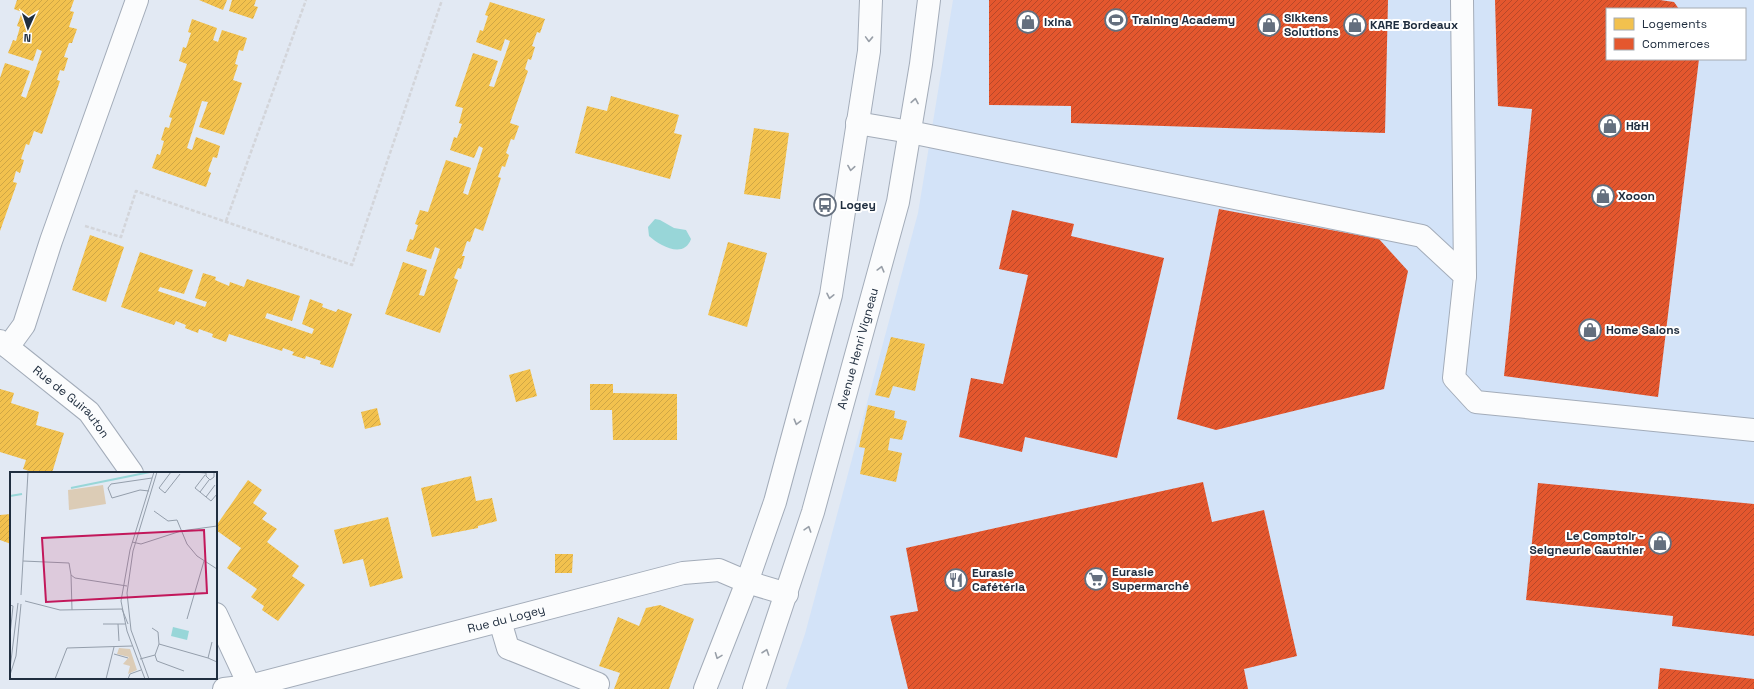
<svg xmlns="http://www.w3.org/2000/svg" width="1754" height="689" viewBox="0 0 1754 689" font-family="'Space Grotesk',sans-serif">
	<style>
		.built { fill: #d3e3f8; fill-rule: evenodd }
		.water { fill: #98d6d8 }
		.homes { fill: url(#homes-hatch) }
		.shops { fill: url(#shops-hatch) }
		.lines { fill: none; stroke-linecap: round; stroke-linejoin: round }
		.minor-casing { stroke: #a3acb9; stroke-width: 24 }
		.path { stroke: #d3d5da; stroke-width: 2.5; stroke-dasharray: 4 2; stroke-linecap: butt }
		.minor { stroke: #fbfcfd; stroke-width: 22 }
		.oneway { stroke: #989fa8 }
		.labels { text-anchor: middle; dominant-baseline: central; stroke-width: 4; stroke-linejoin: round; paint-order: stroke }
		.poi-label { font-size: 12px; font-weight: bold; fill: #202e3f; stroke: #fff; text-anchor: start }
		.street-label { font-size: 12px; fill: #202e3f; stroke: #fff }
		.inset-river { fill: none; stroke: #98d6d8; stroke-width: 2 }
		.inset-road { fill: none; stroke: #949eab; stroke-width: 1 }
		.view { fill: #c2185b; fill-opacity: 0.15; stroke: #c2185b; stroke-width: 2 }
		.inset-edge { fill: none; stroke: #202e3f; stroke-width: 2 }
	</style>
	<defs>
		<pattern id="homes-hatch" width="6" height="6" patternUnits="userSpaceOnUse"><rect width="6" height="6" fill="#f2c14e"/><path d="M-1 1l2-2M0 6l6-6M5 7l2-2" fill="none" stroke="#cfa645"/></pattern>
		<pattern id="shops-hatch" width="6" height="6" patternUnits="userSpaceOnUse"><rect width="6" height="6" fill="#e4572e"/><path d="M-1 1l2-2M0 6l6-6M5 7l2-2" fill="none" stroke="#b84829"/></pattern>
	</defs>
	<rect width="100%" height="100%" fill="#e2e9f3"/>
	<path class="built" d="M953 0H1754V689H786L805 634 918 213ZM1607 9H1745V59H1607Z"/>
	<path class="water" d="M655 219 660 220 674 228 686 230 691 239C684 259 660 246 649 236L648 227Z"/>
	<path class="homes" d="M17 0H74L70 11 74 12 69 27 77 29 72 43H69L64 57 68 58 64 71 60 70 57 80 60 81 42 134 34 131 29 145 26 144 21 159 24 160 20 173 16 171 13 182 17 183 0 231V78L5 63 30 71 21 96 26 98 42 51 37 49 33 61 8 53 13 40 16 41 20 27 17 26 22 12 14 9Z
		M199 0H227L223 10Z
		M232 0H256L254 6 258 7 253 19 229 11Z
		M490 2 545 19 540 33 537 32 532 46 535 47 531 60 528 59 525 69 528 71 510 123 519 126 514 140 511 139 506 153 509 155 505 167 502 166 498 177 501 178 483 231 475 228 470 242 467 241 462 256H465L461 269 458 268 454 278 458 280 440 333 385 314 403 262 427 270 419 295 424 296 440 249 435 247 431 259 406 251 410 239 413 240 418 225 415 224 420 210 428 212 446 160 471 168 463 193 468 195 483 148 479 146 474 158 450 150 454 137 457 138 462 124 459 123 463 108 455 106 473 53 498 61 489 86 494 87 510 41 505 39 501 51 476 42 480 30 483 31 488 16 485 15Z
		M192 19 217 28 213 40 218 42 222 30 247 38 243 51 239 50 235 64 238 65 233 80 242 83 224 135 199 127 208 102 202 101 187 148 192 150 196 137 220 146 217 158 213 157 208 171 211 173 206 187 152 168 157 154 160 155 164 141 161 140 165 127 169 128 172 118 169 117 187 64 179 61 183 47 186 48 191 33 188 32Z
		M611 96 679 115 674 133 682 135 670 179 575 153 587 106 607 111Z
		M754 128 789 133 780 199 744 194Z
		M90 235 124 247 106 302 72 290Z
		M728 242 767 253 747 327 708 315Z
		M140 252 193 270 184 294 160 287 158 291 205 307 207 302 195 298 203 273 216 277 215 280 229 286 230 282 244 287 247 279 300 296 292 321 267 313 265 318 312 334 314 329 302 324 310 299 323 304 322 307 336 312 338 309 352 314 333 368 320 364 321 361 306 356 305 359 292 355 294 352 283 348 282 351 229 334 226 342 212 337 213 334 199 329 198 333 185 328 186 325 176 321 174 325 121 307Z
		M891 337 925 344 915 391 893 386 889 398 875 395Z
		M530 369 537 396 516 402 509 375Z
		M590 384H613V393L677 394V440H613L612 410H590Z
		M0 389 14 393 11 403 39 412 36 425 64 433 52 473H35L23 469 26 460 0 452Z
		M868 405 895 411 894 418 907 421 902 440 890 438 888 450 902 453 896 482 860 474 865 448 859 447Z
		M377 408 381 425 365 429 361 412Z
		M471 476 476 501 492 498 497 521 478 526V528L432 537 421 488Z
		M248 480 262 490 253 503 267 513 262 519 277 529 267 542 299 566 292 576 305 585 278 621 262 610 264 606 251 597 257 589 227 568 241 548 216 530V526Z
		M11 514V544L0 540V515Z
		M388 517 403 578 370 587 363 559 343 564 334 530Z
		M555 554H573L572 573H555Z
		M660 605 694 619 669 689H614L620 673 599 666 618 617 639 626 646 608Z"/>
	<path class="shops" d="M989 0H1388L1385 133 1071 123V106L989 105Z
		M1495 0H1660L1674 2 1679 9H1607V59H1699L1658 397 1504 376 1532 109 1498 106Z
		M1219 209 1379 239 1408 271 1384 389 1216 430 1177 419Z
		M1012 210 1074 224 1071 236 1164 258 1117 458 1025 437 1022 452 959 437 971 378 1003 384 1028 275 999 269Z
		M1203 482 1212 522 1264 510 1297 656 1244 669 1248 689H908L890 616 918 611 906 548Z
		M1538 483 1754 504V636L1672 626 1673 616 1526 600Z
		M1660 668 1754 679V689H1658Z"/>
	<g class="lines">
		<g class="minor-casing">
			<g id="minor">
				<path d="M1462 0 1465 276"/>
				<path d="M857 123 910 132 1422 236 1465 276 1454 378 1476 402 1754 430"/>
				<path id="s1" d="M0 341 89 412 132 473"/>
				<path d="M8 347 24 325 51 241 137 0"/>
				<path d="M216 614 251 689"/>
				<path d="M500 621 508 648 598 684"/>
				<path id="s2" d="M224 689 250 686 683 573 719 570 747 582 787 594"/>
				<path d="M705 689 747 582 775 502 831 295 869 51 871 0"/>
				<path id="s3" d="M754 689 813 512 898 202 921 64 929 0"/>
			</g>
		</g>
		<path class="path" d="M226 221 306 0
			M85 226 121 237 136 191 352 265 442 0"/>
		<use href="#minor" class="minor"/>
	</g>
	<defs><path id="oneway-chevron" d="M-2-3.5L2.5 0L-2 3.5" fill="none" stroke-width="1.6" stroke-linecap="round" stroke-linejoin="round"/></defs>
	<g class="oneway">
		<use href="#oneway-chevron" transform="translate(869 39) rotate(92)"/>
		<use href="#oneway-chevron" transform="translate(915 101) rotate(-80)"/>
		<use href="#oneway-chevron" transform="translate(851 168) rotate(99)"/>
		<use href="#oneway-chevron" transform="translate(881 269) rotate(-75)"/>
		<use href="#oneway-chevron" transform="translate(830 296) rotate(102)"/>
		<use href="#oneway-chevron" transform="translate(797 422) rotate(105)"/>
		<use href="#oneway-chevron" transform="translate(808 529) rotate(-72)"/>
		<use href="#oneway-chevron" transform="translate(766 652) rotate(-71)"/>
		<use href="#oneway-chevron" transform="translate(718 656) rotate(111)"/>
	</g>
	<defs>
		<g id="stadium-ring" transform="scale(1.15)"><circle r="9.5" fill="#fff" stroke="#646f7e" stroke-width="1.5"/><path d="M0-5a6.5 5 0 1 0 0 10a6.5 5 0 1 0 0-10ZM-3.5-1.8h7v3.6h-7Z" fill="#646f7e"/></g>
		<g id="shop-ring" transform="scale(1.15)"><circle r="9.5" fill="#fff" stroke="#646f7e" stroke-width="1.5"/><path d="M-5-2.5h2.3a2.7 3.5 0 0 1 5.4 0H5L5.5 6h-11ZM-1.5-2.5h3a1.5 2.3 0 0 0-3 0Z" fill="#646f7e"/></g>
		<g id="bus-ring" transform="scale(1.15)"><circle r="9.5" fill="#fff" stroke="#646f7e" stroke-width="1.5"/><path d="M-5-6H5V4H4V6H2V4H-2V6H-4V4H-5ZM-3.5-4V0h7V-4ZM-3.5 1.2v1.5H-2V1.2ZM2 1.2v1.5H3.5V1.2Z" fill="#646f7e"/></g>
		<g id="supermarket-ring" transform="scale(1.15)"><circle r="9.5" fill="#fff" stroke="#646f7e" stroke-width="1.5"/><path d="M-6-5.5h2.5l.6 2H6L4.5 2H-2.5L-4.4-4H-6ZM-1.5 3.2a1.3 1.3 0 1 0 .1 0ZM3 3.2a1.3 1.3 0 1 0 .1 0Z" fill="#646f7e"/></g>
		<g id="restaurant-ring" transform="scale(1.15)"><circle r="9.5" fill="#fff" stroke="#646f7e" stroke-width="1.5"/><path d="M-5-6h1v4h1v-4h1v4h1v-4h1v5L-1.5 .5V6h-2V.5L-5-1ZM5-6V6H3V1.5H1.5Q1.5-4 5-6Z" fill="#646f7e"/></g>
	</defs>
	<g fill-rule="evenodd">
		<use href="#stadium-ring" x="1116" y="20"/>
		<use href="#shop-ring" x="1028" y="22"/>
		<use href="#shop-ring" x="1269" y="25"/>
		<use href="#shop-ring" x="1355" y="25"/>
		<use href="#shop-ring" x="1610" y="126"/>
		<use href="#shop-ring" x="1603" y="196"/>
		<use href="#bus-ring" x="825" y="205"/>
		<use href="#shop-ring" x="1590" y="330"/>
		<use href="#shop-ring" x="1660" y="543"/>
		<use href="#supermarket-ring" x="1096" y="579"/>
		<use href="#restaurant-ring" x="956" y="580"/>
	</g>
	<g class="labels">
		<g class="poi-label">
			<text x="1284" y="18">Sikkens<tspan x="1284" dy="14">Solutions</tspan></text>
			<text x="1132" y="20">Training Academy</text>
			<text x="1044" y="22">Ixina</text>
			<text x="1370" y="25">KARE Bordeaux</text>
			<text x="1626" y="126">H&amp;H</text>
			<text x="1618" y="196">Xooon</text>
			<text x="840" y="205">Logey</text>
			<text x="1606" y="330">Home Salons</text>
			<text x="1644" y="536" text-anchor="end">Le Comptoir -<tspan x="1644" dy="14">Seigneurie Gauthier</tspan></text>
			<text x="1112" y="572">Eurasie<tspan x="1112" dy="14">Supermarché</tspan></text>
			<text x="972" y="573">Eurasie<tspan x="972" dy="14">Cafétéria</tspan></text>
		</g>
		<g class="street-label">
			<text stroke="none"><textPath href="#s3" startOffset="356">Avenue Henri Vigneau</textPath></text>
			<text stroke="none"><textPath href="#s1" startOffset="94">Rue de Guirauton</textPath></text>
			<text stroke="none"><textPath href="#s2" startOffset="291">Rue du Logey</textPath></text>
		</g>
	</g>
	<g transform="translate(10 472)">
		<rect width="207" height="207" fill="#e2e9f3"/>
		<path d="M109 176 120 177 127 198 118 202 120 194 113 192 119 185 107 182Z" fill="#dcccb6"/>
		<path d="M93 13 96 32 59 38 58 18Z" fill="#dcccb6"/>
		<path d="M163 155 179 159 177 168 161 164Z" fill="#98d6d8"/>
		<path class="inset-river" d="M61 16 140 0M0 24 12 22"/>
		<path class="inset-road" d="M161 0 149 16 155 21 170 2M183 0 196 1M196 0V4L200 8 204 5V0M195 3 185 16 201 29 207 22M139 19 130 18 102 26 98 16 101 12 142 6M190 20 199 8M196 25 205 13M144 39 158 49 167 48 177 72 187 84 207 97M122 70 131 72 171 59 207 54M13 89 59 91 61 103 65 106 117 114M61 103 62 138M11 123 18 0M15 129 50 138 112 137M0 133 3 134 0 163M112 137 118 152M177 147 194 89M93 152H115M108 152 109 169M142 156 148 160 149 172 198 186M202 170 198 186 207 190M104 182 118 186M145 183 147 189 174 199M130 187 145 183 149 172M0 197 8 131M0 203 6 184 11 132M45 207 57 176 122 174M96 207 104 175M118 207 120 202 131 198M135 207 117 159 111 129 120 78 144 0M139 207 121 158 117 121 123 79 147 0"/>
		<path class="view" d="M194 58 197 121 36 130 32 66Z"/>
		<rect width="207" height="207" class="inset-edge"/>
	</g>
	<rect x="1606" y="8" width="140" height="52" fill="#ffffff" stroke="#a6abb2"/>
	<rect x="1614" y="18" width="20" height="12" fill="#f2c14e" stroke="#a6abb2"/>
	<text x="1642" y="28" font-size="12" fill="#202e3f">Logements</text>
	<rect x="1614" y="38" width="20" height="12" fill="#e4572e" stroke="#a6abb2"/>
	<text x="1642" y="48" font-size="12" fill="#202e3f">Commerces</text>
	<g transform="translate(28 28) rotate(183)" stroke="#ffffff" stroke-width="3" paint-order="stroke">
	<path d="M0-3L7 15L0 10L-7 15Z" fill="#202e3f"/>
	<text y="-6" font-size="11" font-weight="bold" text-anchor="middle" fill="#202e3f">N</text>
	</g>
</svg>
